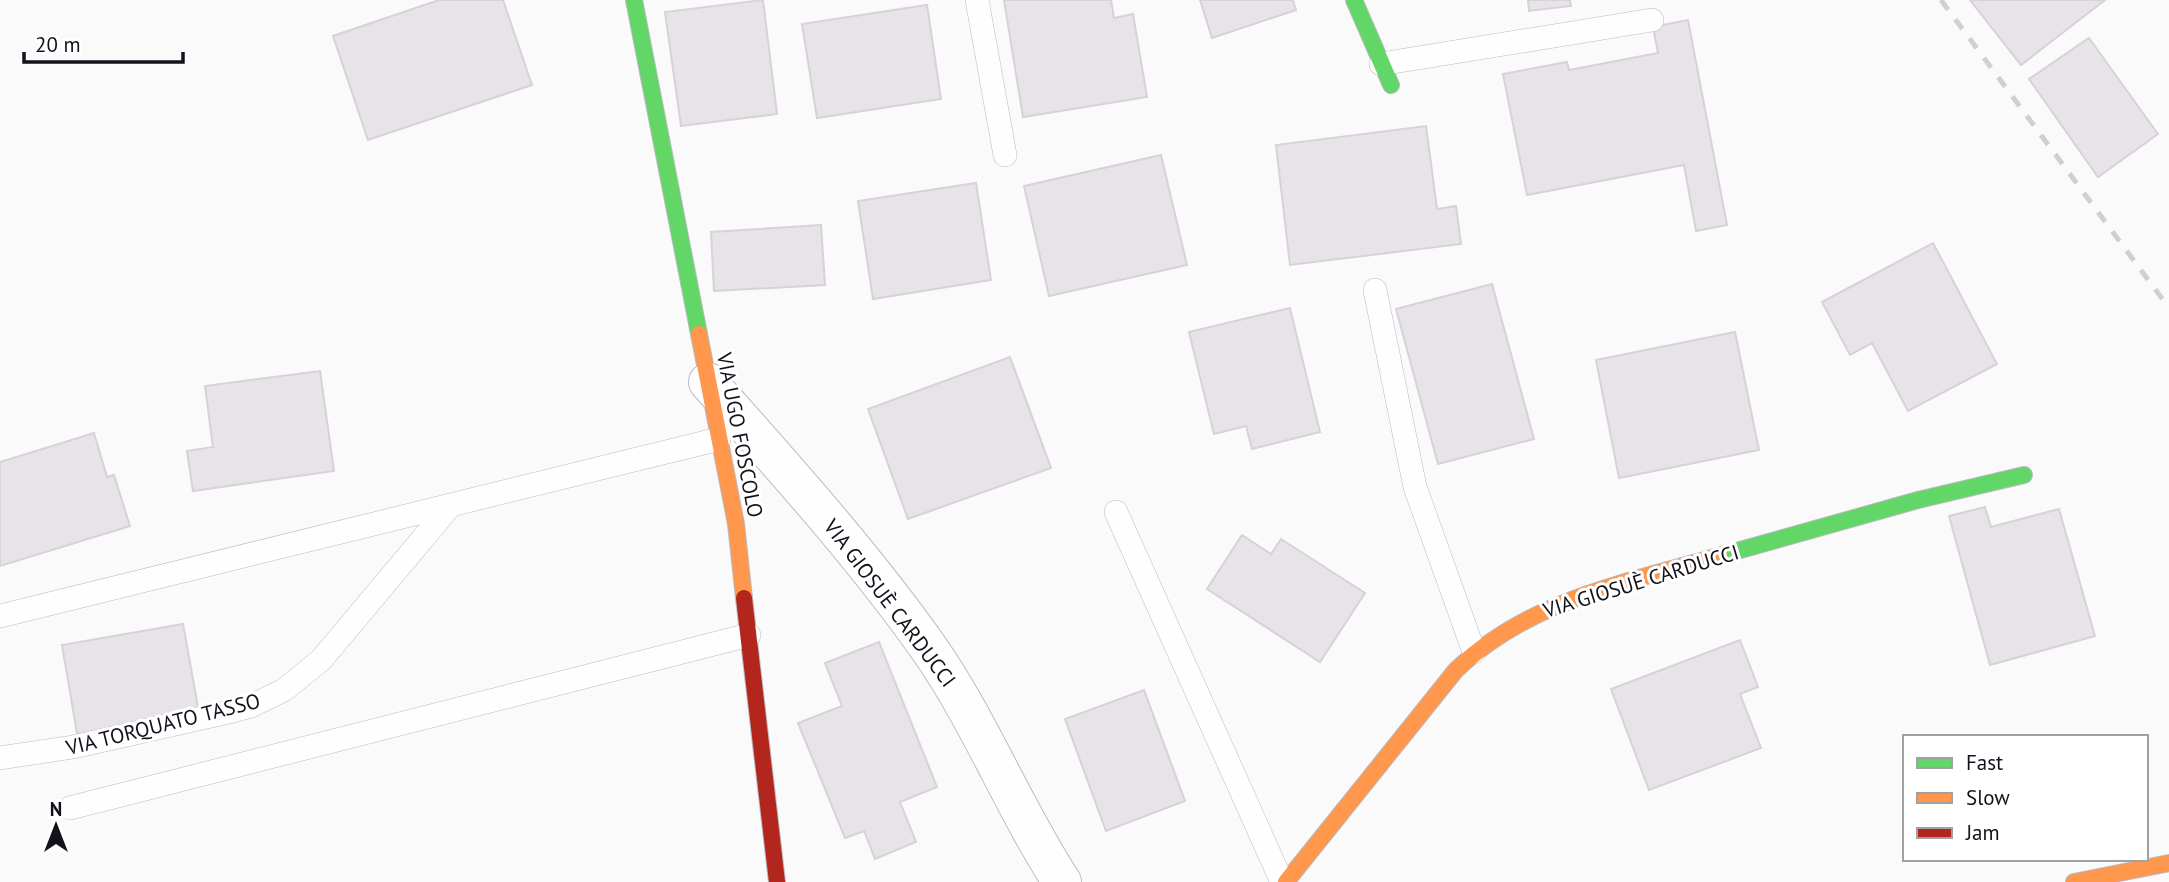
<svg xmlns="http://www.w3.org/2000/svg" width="2169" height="882" viewBox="0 0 2169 882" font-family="'PT Sans',sans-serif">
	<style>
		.building { fill: #e7e3e8; stroke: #d6d2d7; stroke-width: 2 }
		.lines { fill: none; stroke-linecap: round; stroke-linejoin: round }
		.lane-casing { stroke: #bcbbc1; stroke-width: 24 }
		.street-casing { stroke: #bcbbc1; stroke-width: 40 }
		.fast-casing { stroke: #bcbbc1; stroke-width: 18 }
		.slow-casing { stroke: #bcbbc1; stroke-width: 18 }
		.jam-casing { stroke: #bcbbc1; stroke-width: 18 }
		.lane { stroke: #fefefe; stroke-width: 23 }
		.street { stroke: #fefefe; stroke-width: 38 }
		.fast { stroke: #63d668; stroke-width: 16 }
		.slow { stroke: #ff974d; stroke-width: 16 }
		.jam { stroke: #b3261e; stroke-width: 16 }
		.rail { stroke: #d0d0d0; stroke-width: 5; stroke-dasharray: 12 12; stroke-linecap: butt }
		.labels { text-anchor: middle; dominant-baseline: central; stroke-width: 6; stroke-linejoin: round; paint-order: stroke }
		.street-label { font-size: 21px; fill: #13121b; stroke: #fff }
	</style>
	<rect width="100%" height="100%" fill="#fafafa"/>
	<path class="building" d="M439 0H503L532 85 368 140 333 36Z
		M763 0 777 114 681 126 665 12Z
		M1004 0H1111L1114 18 1133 14 1147 97 1023 117Z
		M1200 0H1293L1296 10 1212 38Z
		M1528 0H1570L1571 6 1529 11Z
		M1970 0H2105L2021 65Z
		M927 5 941 99 817 118 802 24Z
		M1688 20 1727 225 1696 231 1684 165 1527 195 1503 74 1567 62 1569 70 1658 53 1653 27Z
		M2089 38 2158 134 2098 177 2029 79Z
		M1426 126 1437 209 1456 206 1461 244 1290 265 1276 145Z
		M1161 155 1187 265 1049 296 1024 186Z
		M976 183 991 280 873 299 858 201Z
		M821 225 825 285 714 291 711 232Z
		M1933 243 1997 364 1908 411 1872 343 1850 355 1822 302Z
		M1492 284 1534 439 1438 464 1396 309Z
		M1290 308 1320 432 1252 449 1246 426 1214 434 1189 332Z
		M1735 332 1759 450 1619 478 1596 360Z
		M1010 357 1051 468 908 519 868 409Z
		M320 371 334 471 193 491 187 451 213 447 205 386Z
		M94 433 107 477 114 475 130 526 0 566V462Z
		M1985 507 1991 527 2059 509 2095 636 1990 665 1949 516Z
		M1242 535 1271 554 1281 539 1365 593 1320 662 1207 589Z
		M183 624 200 718 78 739 62 645Z
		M1740 640 1758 687 1740 694 1761 748 1649 790 1611 689Z
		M879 642 937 787 900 802 916 842 875 859 864 831 845 838 798 723 842 706 825 663Z
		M1144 690 1185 801 1106 831 1065 719Z"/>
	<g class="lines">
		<g class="lane-casing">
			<path id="lane" d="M977 0 1005 155
				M1381 64 1652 20
				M1375 290 1415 487 1474 652
				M1116 512 1282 882
				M0 616 719 439
				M0 758 73 747 233 711 251 706 284 690 321 660 451 505
				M70 808 749 635"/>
		</g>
		<g class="street-casing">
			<path id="street" d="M708 382C784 468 862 554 928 647 980 721 1013 807 1062 882"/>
		</g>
		<g class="fast-casing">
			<path id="fast" d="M634 0 699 334
				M1354 0 1391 85
				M1719 556 1918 500 2024 475"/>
		</g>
		<g class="slow-casing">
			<path id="slow" d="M699 334 736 524 744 598
				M1286 882 1456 670C1529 600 1625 583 1719 556
				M2074 882 2169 863"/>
		</g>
		<g class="jam-casing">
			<path id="jam" d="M744 598 777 882"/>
		</g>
		<use href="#lane" class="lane"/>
		<use href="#street" class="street"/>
		<use href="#fast" class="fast"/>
		<use href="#slow" class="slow"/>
		<use href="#jam" class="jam"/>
		<path class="rail" d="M1941 0 2169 308"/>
	</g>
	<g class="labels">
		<g class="street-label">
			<text transform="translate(740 435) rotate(79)">VIA UGO FOSCOLO</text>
			<text transform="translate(1641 581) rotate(-17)">VIA GIOSUÈ CARDUCCI</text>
			<text transform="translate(890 603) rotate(53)">VIA GIOSUÈ CARDUCCI</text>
			<text transform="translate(163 724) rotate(-14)">VIA TORQUATO TASSO</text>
		</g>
	</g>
	<rect x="1903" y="735" width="245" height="126" fill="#ffffff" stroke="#a1a0a4" stroke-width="2"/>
	<rect x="1917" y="758" width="35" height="10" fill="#63d668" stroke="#a1a0a4" stroke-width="2"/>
	<text x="1966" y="770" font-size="21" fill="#13121b">Fast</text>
	<rect x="1917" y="793" width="35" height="10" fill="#ff974d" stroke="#a1a0a4" stroke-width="2"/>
	<text x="1966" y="805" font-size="21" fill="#13121b">Slow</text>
	<rect x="1917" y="828" width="35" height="10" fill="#b3261e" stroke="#a1a0a4" stroke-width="2"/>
	<text x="1966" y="840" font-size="21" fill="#13121b">Jam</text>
	<g transform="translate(56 826)" stroke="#ffffff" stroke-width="5" paint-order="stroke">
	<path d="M0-5L12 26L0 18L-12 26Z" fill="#13121b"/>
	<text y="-10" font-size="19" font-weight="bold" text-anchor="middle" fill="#13121b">N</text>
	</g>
	<path d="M24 52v10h159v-10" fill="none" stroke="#13121b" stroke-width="3.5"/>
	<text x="35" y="52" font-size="21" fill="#13121b" stroke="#ffffff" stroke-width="5" paint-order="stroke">20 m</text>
</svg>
